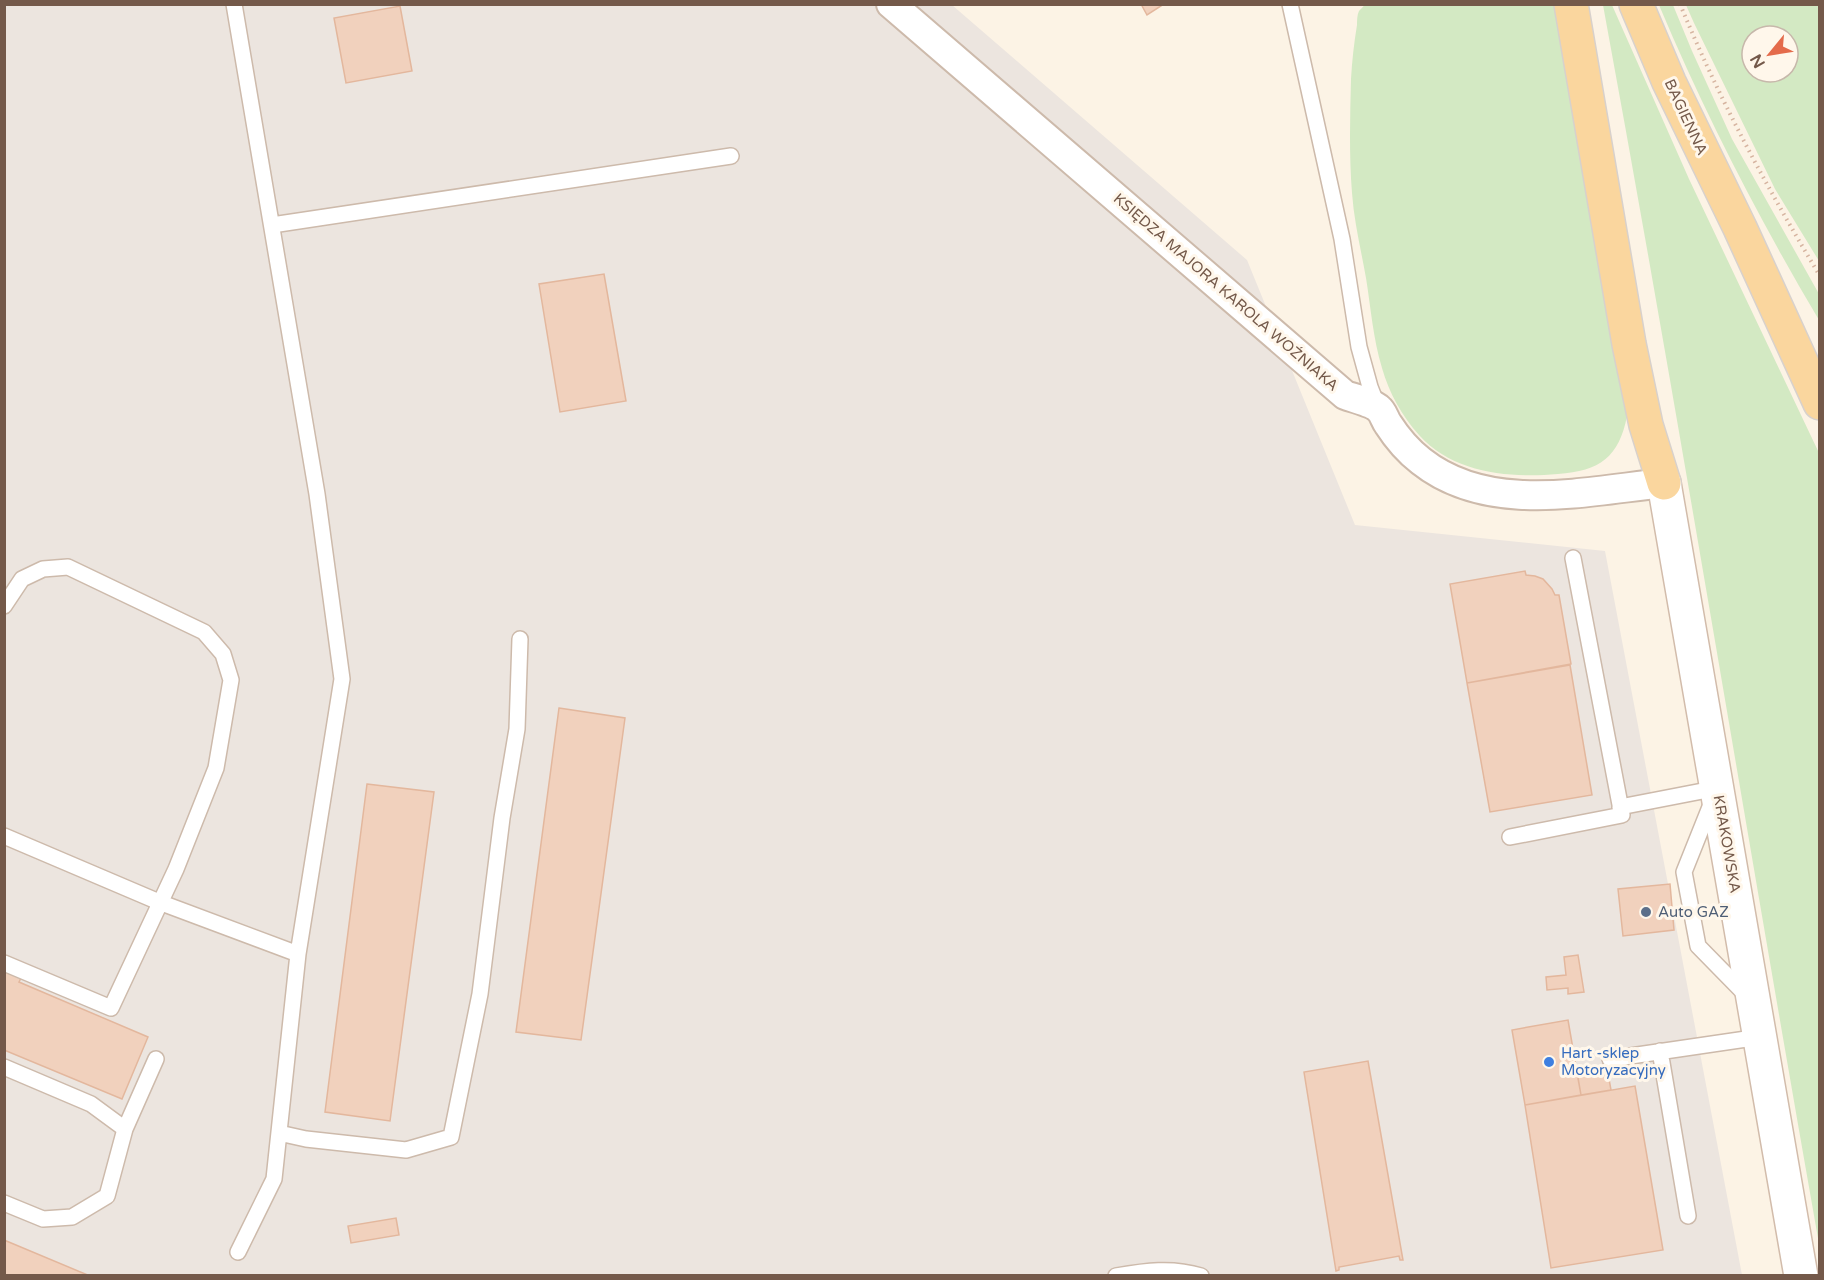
<svg xmlns="http://www.w3.org/2000/svg" width="1824" height="1280" viewBox="0 0 1824 1280" font-family="'Varela Round',sans-serif">
	<style>
		.industrial { fill: #ece5df }
		.green { fill: #d3e9c3; fill-rule: evenodd }
		.building { fill: #f1d1bd; stroke: #e3b79d; stroke-width: 1.5 }
		.lines { fill: none; stroke-linecap: round; stroke-linejoin: round }
		.lane-casing { stroke: #cdbaab; stroke-width: 18 }
		.street-casing { stroke: #cdbaab; stroke-width: 32 }
		.secondary-casing { stroke: #d2bcab; stroke-width: 36 }
		.primary-casing { stroke: #d8d1cc; stroke-width: 36 }
		.path { stroke: #d6b4a0; stroke-width: 4; stroke-dasharray: 1.5 4.5; stroke-linecap: butt }
		.lane { stroke: #fff; stroke-width: 15 }
		.street { stroke: #fff; stroke-width: 28 }
		.secondary { stroke: #fff; stroke-width: 33 }
		.primary { stroke: #fad69e; stroke-width: 33 }
		.service-dot { fill: #5c6f8a; stroke: #fff7eb; stroke-width: 2 }
		.shop-dot { fill: #3f7fe0; stroke: #fff7eb; stroke-width: 2 }
		.labels { text-anchor: middle; dominant-baseline: central; stroke-width: 6; stroke-linejoin: round; paint-order: stroke }
		.street-label { font-size: 15px; fill: #74594a; stroke: #fff7eb }
		.service-label { font-size: 15px; fill: #4e5e75; stroke: #fff7eb; text-anchor: start }
		.shop-label { font-size: 15px; fill: #366cbe; stroke: #fff7eb; text-anchor: start }
	</style>
	<rect width="100%" height="100%" fill="#fcf3e5"/>
	<path class="industrial" d="M5 5H952L1247 260 1355 525 1605 551 1742 1275 5 1276Z"/>
	<path class="green" d="M1365 4 1558 5 1627 416C1619 457 1600 471 1558 474 1510 478 1454 474 1419 435 1402 416 1389 393 1382 368 1373 338 1371 309 1366 278 1361 250 1354 221 1352 193 1349 155 1350 117 1351 79 1352 61 1354 43 1357 25 1357 21 1357 15 1359 11 1359 11 1365 5 1365 4Z
		M1603 5H1612L1689 179 1819 453V1244C1746 831 1679 417 1603 5Z
		M1659 5H1673L1692 51 1732 139 1819 294V320C1759 219 1705 114 1659 5Z
		M1686 5H1819V261L1775 189 1694 23ZM1752 36H1788V72H1752Z"/>
	<path class="building" d="M1141 4H1164L1147 15Z
		M400 6 412 71 346 83 334 18Z
		M604 274 626 401 560 412 539 284Z
		M1525 571 1526 575 1535 576 1543 579 1552 589 1555 595H1559L1571 664 1467 683 1450 584Z
		M1570 665 1592 795 1490 812 1467 683Z
		M559 708 625 718 581 1040 516 1032Z
		M367 784 434 792 390 1121 325 1112Z
		M1670 884 1674 930 1623 936 1618 889Z
		M1578 955 1584 992 1568 994V988L1547 990 1546 977 1566 975 1564 957Z
		M4 965 23 974 19 982 148 1037 122 1099 4 1050Z
		M1568 1020 1581 1095 1525 1105 1512 1030Z
		M1368 1061 1403 1260H1400L1399 1256 1339 1267V1270L1336 1271 1304 1072Z
		M1607 1068 1611 1090 1581 1095 1577 1073Z
		M1635 1086 1663 1250 1551 1268 1525 1105Z
		M396 1218 399 1235 351 1243 348 1226Z
		M4 1240 90 1276H4Z"/>
	<g class="lines">
		<g class="lane-casing">
			<path id="lane" d="M1290 4 1342 239 1359 347 1370 387 1377 405
				M272 225 731 156
				M4 606 22 579 43 569 68 567 204 632 223 654 231 680 216 768 176 869 111 1008 4 963
				M1712 802 1684 872 1698 946 1748 997
				M1620 807 1718 788
				M4 836 159 902 298 954 342 679 317 494 234 4
				M1510 837 1622 815 1573 558
				M1660 1051 1688 1216
				M1610 1059 1760 1037
				M4 1067 91 1104 125 1129
				M279 1133 306 1139 406 1150 451 1137 480 994 502 818 517 729 520 639
				M4 1203 43 1219 72 1217 107 1196 125 1129 156 1059
				M238 1252 274 1179 298 954
				M1116 1276C1145 1271 1172 1267 1201 1276"/>
		</g>
		<g class="street-casing">
			<path id="street" d="M891 4 1345 395C1353 398 1373 403 1379 409 1383 412 1385 420 1388 424 1397 438 1408 451 1421 461 1489 515 1586 491 1664 483"/>
		</g>
		<g class="secondary-casing">
			<path id="secondary" d="M1664 483 1801 1276"/>
		</g>
		<g class="primary-casing">
			<path id="primary" d="M1571 4 1629 344 1646 425 1664 483
				M1636 4 1669 82 1740 228 1820 403"/>
		</g>
		<path class="path" d="M1680 4C1719 99 1767 188 1820 276"/>
		<use href="#lane" class="lane"/>
		<use href="#street" class="street"/>
		<use href="#secondary" class="secondary"/>
		<use href="#primary" class="primary"/>
	</g>
	<circle class="service-dot" cx="1646" cy="912" r="6"/>
	<circle class="shop-dot" cx="1549" cy="1062" r="6"/>
	<g class="labels">
		<g class="street-label">
			<text transform="translate(1686 117) rotate(65)">BAGIENNA</text>
			<text transform="translate(1226 292) rotate(41)">KSIĘDZA MAJORA KAROLA WOŹNIAKA</text>
			<text transform="translate(1727 844) rotate(80)">KRAKOWSKA</text>
		</g>
		<g class="service-label">
			<text x="1658" y="912">Auto GAZ</text>
		</g>
		<g class="shop-label">
			<text x="1561" y="1053">Hart -sklep<tspan x="1561" dy="17">Motoryzacyjny</tspan></text>
		</g>
	</g>
	<rect width="1824" height="1280" fill="none" stroke="#74594a" stroke-width="12"/>
	<g transform="translate(1770 54) rotate(240)"><circle r="28" fill="#fff7eb" stroke="#c7b8ab" stroke-width="1.5"/>
	<path d="M0-4.5L10 22L0 15L-10 22Z" fill="#e46b4b"/>
	<text y="-9" font-size="16" font-weight="bold" text-anchor="middle" fill="#74594a">N</text>
	</g>
</svg>
